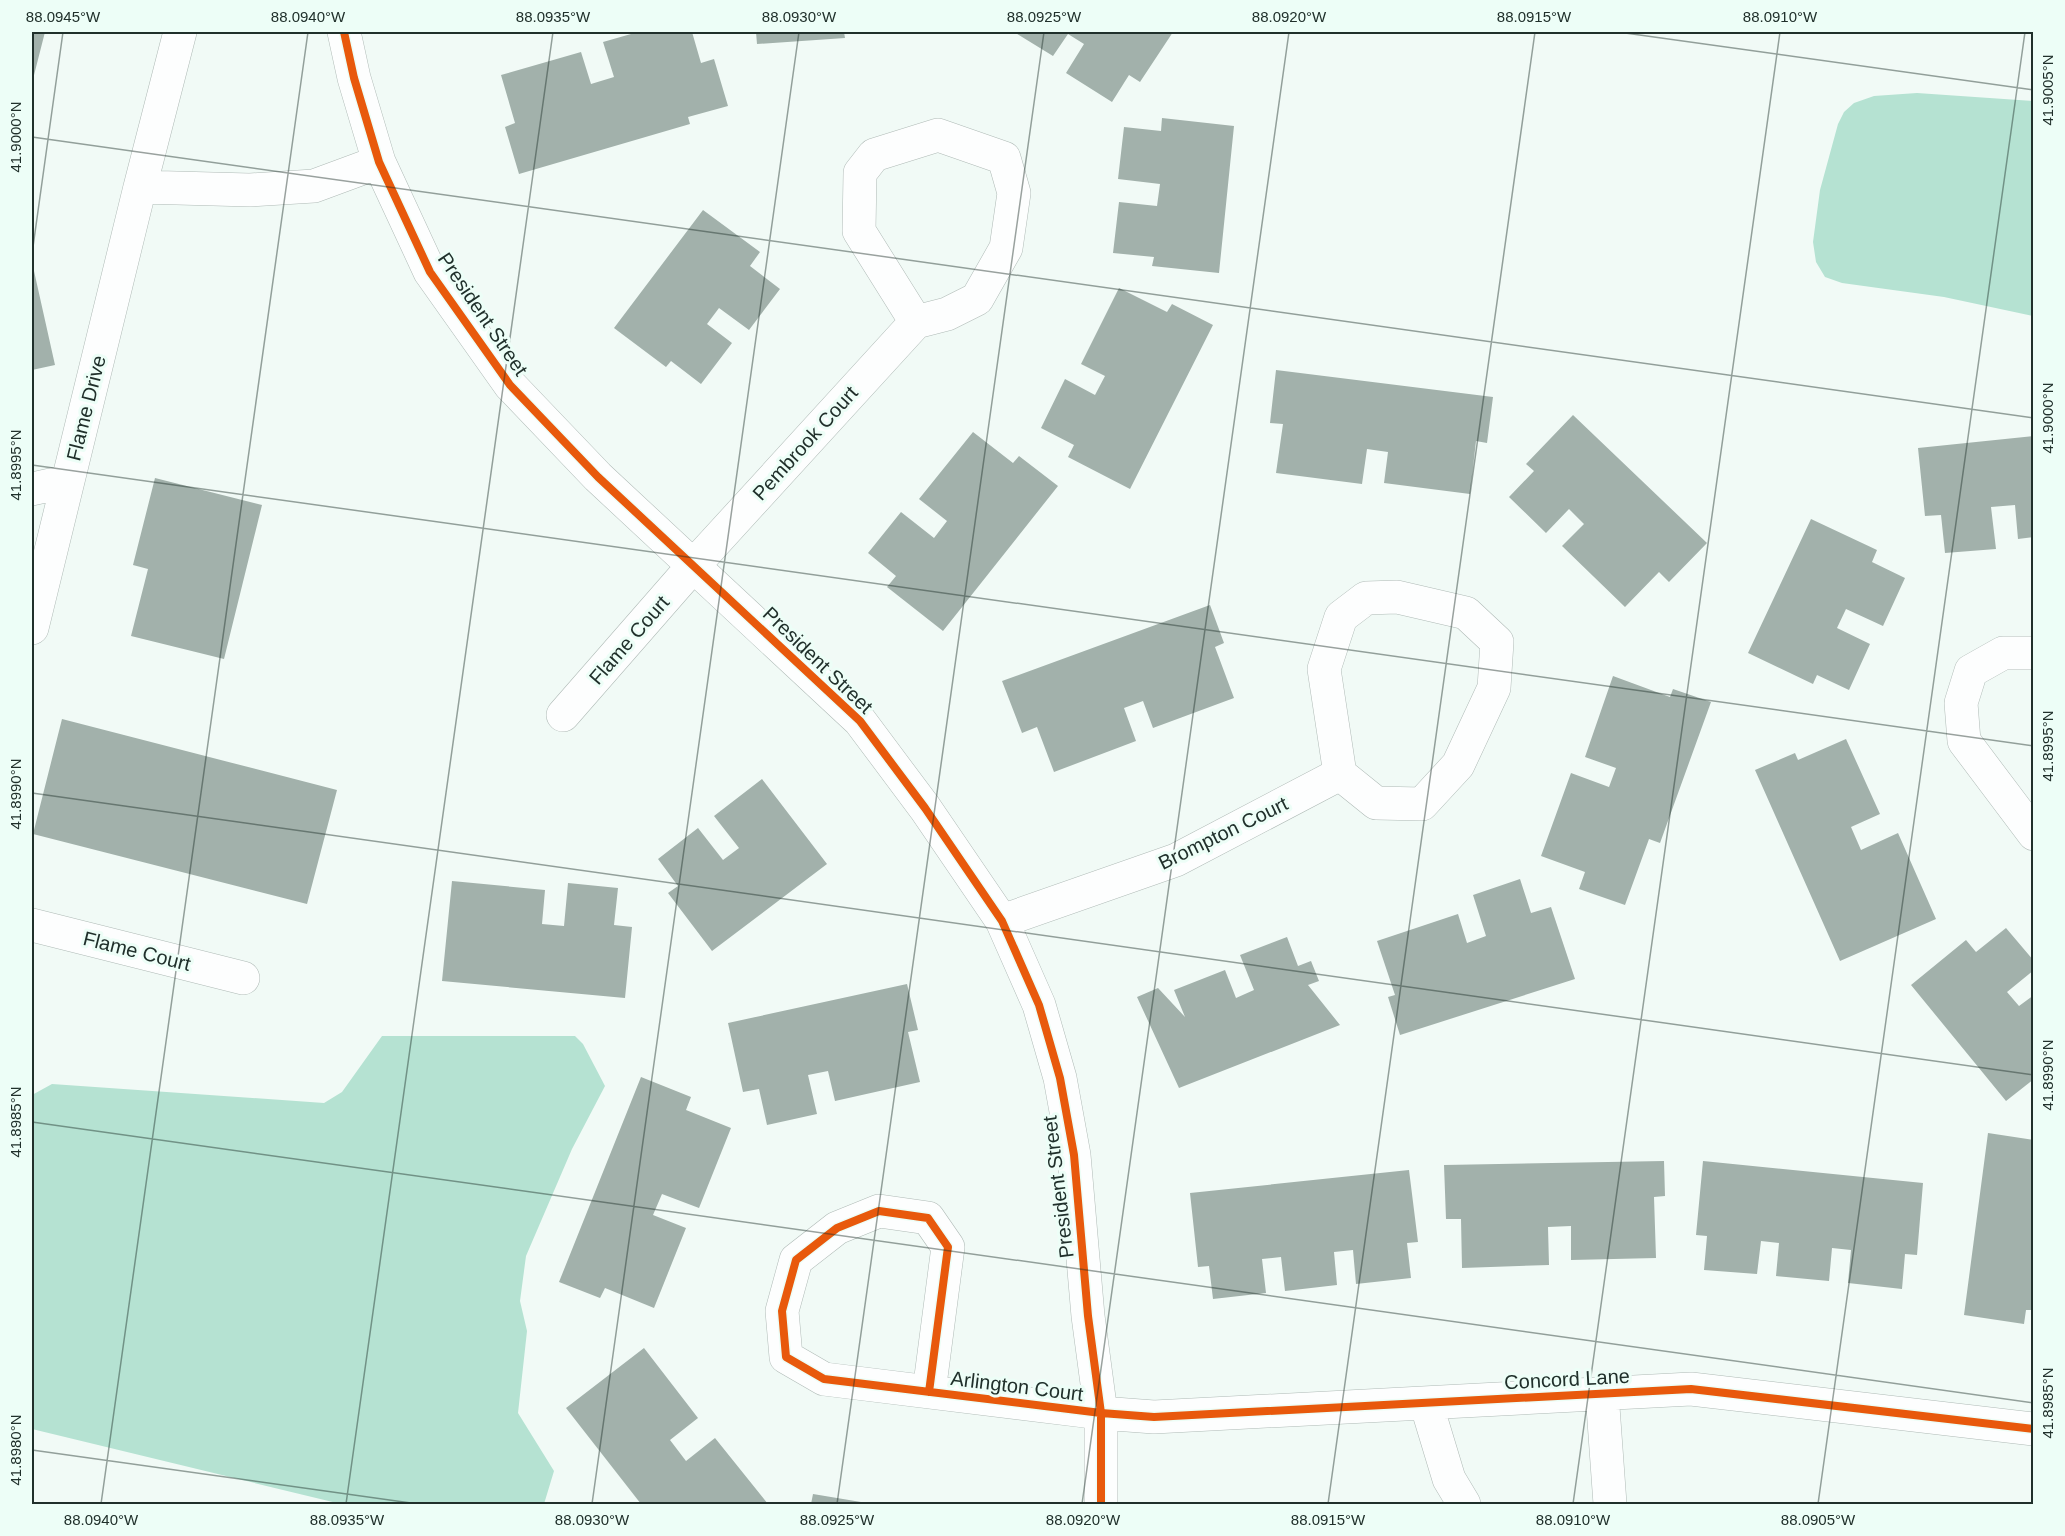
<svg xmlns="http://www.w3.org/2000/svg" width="2065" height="1536" viewBox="0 0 2065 1536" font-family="Arial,sans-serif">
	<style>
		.water { fill: #b5e2d2 }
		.building { fill: #a2b1ab }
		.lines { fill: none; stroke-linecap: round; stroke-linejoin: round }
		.street-casing { stroke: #afbab6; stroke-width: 34 }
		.street { stroke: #fdfefe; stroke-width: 33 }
		.cycleway-casing { stroke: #edfef7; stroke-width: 11 }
		.cycleway { stroke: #e8590c; stroke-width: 8 }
		.ticks { fill: none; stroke: #20302b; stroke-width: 1.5; stroke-opacity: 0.45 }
		.labels { text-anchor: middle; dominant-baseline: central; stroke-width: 6; stroke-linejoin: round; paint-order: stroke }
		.street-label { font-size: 20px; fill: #20302b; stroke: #edfef7 }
		.neatline { fill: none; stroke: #20302b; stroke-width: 2 }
		.ticks-label { font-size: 15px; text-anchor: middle; fill: #20302b }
	</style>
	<rect width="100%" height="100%" fill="#f1faf6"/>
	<path class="water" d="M1917 93 2033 101V316L1944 297 1842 283 1825 277 1816 262 1813 242 1820 190 1838 124 1844 112 1854 103 1874 96Z
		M382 1036H575L583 1044 605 1086 572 1149 526 1256 520 1301 527 1331 518 1413 554 1471 544 1504H341L32 1429V1095L52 1084 324 1103 342 1092Z"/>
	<path class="building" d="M32 32H45L32 83Z
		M638 32H692L701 63 714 59 728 106 688 117 690 124 519 174 505 127 515 123 501 75 581 52 591 84 614 77 603 42Z
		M756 32H844L845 38 757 44Z
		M1014 32H1173L1140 82 1129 75 1112 102 1066 73 1084 44 1068 34 1053 56Z
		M1162 118 1234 126 1219 273 1152 266 1154 257 1113 253 1119 202 1157 206 1160 184 1118 179 1124 127 1161 131Z
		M703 210 760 252 750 266 780 289 749 330 719 308 707 324 732 343 701 384 671 361 666 367 614 328Z
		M32 262 55 365 32 370Z
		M1119 288 1167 312 1172 304 1213 325 1130 489 1068 457 1074 445 1041 428 1065 379 1095 395 1105 376 1081 364Z
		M1276 370 1493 397 1487 443 1476 441 1470 494 1384 483 1388 452 1367 449 1362 484 1276 473 1283 424 1270 423Z
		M1573 415 1707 543 1669 582 1659 572 1625 607 1562 546 1584 524 1569 509 1546 533 1509 497 1534 471 1526 464Z
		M973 432 1013 463 1019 456 1058 486 943 631 887 587 896 576 868 553 901 512 934 538 947 521 919 499Z
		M2034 436V537L2018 539 2015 505 1991 507 1996 549 1945 553 1941 515 1925 516 1918 448Z
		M155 478 262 505 224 659 131 636 148 569 133 565Z
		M1811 519 1877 550 1872 562 1905 578 1883 626 1846 609 1837 628 1870 644 1849 690 1817 675 1813 684 1748 653Z
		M1210 605 1224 643 1215 647 1234 698 1153 728 1143 701 1124 708 1136 741 1054 772 1037 727 1022 733 1002 681Z
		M1613 676 1670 697 1673 689 1711 702 1660 843 1649 839 1625 905 1579 889 1585 872 1541 856 1571 773 1609 787 1616 768 1585 757Z
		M62 719 337 790 307 904 33 834Z
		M1846 739 1880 814 1851 827 1861 850 1898 833 1936 919 1840 961 1755 770 1795 753 1798 760Z
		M762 779 827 864 712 951 668 893 678 886 658 859 698 828 723 860 739 848 714 816Z
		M1520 879 1531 913 1551 907 1575 979 1400 1035 1388 997 1395 995 1377 941 1458 914 1467 943 1486 936 1473 895Z
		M452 881 545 890 542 924 564 926 568 883 618 888 614 925 632 927 625 998 442 981Z
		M2006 928 2034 961V970L2007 992 2019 1006 2034 995V1079L2006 1101 1911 985 1966 940 1976 952Z
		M1287 937 1298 966 1311 961 1319 981 1308 985 1340 1025 1179 1088 1137 997 1158 988 1185 1017 1174 990 1225 970 1236 998 1254 990 1240 955Z
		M907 984 918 1030 908 1032 920 1082 835 1101 828 1071 808 1075 817 1114 767 1125 759 1089 743 1092 728 1023Z
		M641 1077 691 1097 686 1110 731 1128 699 1208 662 1194 653 1215 686 1228 654 1308 605 1288 600 1298 559 1282Z
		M1988 1133 2034 1140V1310H2026L2024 1324 1964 1315Z
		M1664 1161 1665 1196 1654 1197 1656 1258 1571 1260V1226L1548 1227 1549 1265 1462 1268 1461 1219H1446L1444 1165Z
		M1703 1161 1923 1183 1917 1255 1905 1254 1902 1289 1848 1283 1851 1250 1832 1248 1829 1281 1776 1276 1779 1243 1761 1241 1757 1274 1704 1270 1707 1236 1696 1235Z
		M1409 1170 1418 1242 1407 1243 1411 1278 1356 1284 1353 1250 1334 1252 1337 1285 1285 1291 1281 1257 1262 1259 1266 1293 1213 1299 1209 1266 1198 1267 1190 1193Z
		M644 1348 698 1418 670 1440 686 1461 715 1438 768 1504H641L566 1408Z
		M813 1494 867 1503V1504H811Z"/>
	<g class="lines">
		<g class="street-casing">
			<path id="street" d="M344 32 354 78 379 162 430 272 510 385 598 477 860 721 925 808 1002 921 1039 1005 1060 1078 1074 1155 1088 1316 1101 1413V1504
				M140 187 180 32
				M32 489 68 481
				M1397 597 1466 613 1497 642 1494 688 1458 765 1422 804 1376 803 1340 774 1324 669 1341 617 1366 598Z
				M32 628 140 187 250 190 314 186 379 162
				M2034 653H2003L1971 671 1961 703 1964 741 2034 834
				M563 715 694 565 916 322 947 314 977 299 1006 248 1014 193 1004 158 938 135 874 155 860 173 859 231 916 322
				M1002 921 1176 860 1340 774
				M32 925 243 978
				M929 1392 948 1247 928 1218 879 1211 837 1228 796 1260 782 1311 786 1357 824 1379 1101 1413 1154 1417 1691 1389 2034 1429
				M1602 1393 1610 1504
				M1426 1403 1449 1479 1464 1504"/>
		</g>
		<use href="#street" class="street"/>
		<g class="cycleway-casing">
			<path id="cycleway" d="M344 32 354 78 379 162 430 272 510 385 598 477 860 721 925 808 1002 921 1039 1005 1060 1078 1074 1155 1088 1316 1101 1413V1504
				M929 1392 948 1247 928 1218 879 1211 837 1228 796 1260 782 1311 786 1357 824 1379 1101 1413 1154 1417 1691 1389 2034 1429"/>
		</g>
		<use href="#cycleway" class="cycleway"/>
	</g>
	<path class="ticks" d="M1618 32 2034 90M32 137 2034 418M32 254 63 32M32 465 2034 746M32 793 2034 1075M32 1122 2034 1403M32 1450 418 1504M101 1504 308 32M346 1504 553 32M592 1504 799 32M837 1504 1044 32M1082 1504 1289 32M1328 1504 1535 32M1573 1504 1780 32M1818 1504 2025 32"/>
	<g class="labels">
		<g class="street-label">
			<text transform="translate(483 314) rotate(56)">President Street</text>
			<text transform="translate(86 408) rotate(-76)">Flame Drive</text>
			<text transform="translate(805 443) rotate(-48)">Pembrook Court</text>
			<text transform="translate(629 640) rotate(-49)">Flame Court</text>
			<text transform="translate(818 660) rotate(44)">President Street</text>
			<text transform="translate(1223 833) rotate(-26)">Brompton Court</text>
			<text transform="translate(137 951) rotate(14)">Flame Court</text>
			<text transform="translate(1058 1187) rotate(-97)">President Street</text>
			<text transform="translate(1567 1379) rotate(-3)">Concord Lane</text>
			<text transform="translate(1017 1386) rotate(7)">Arlington Court</text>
		</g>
	</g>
	<rect width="2065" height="1536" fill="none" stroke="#edfef7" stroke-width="66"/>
	<rect x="33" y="33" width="1999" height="1470" class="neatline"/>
	<g class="ticks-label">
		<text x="63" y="22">88.0945°W</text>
		<text x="308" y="22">88.0940°W</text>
		<text x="553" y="22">88.0935°W</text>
		<text x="799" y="22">88.0930°W</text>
		<text x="1044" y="22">88.0925°W</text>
		<text x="1289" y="22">88.0920°W</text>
		<text x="1534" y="22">88.0915°W</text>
		<text x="1780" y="22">88.0910°W</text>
		<text transform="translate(2048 90) rotate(-90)" y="5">41.9005°N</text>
		<text transform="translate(16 137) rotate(-90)" y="5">41.9000°N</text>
		<text transform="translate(2048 418) rotate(-90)" y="5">41.9000°N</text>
		<text transform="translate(16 465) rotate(-90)" y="5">41.8995°N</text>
		<text transform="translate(2048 746) rotate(-90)" y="5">41.8995°N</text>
		<text transform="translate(16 794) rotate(-90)" y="5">41.8990°N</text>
		<text transform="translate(2048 1075) rotate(-90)" y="5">41.8990°N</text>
		<text transform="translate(16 1122) rotate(-90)" y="5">41.8985°N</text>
		<text transform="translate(2048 1403) rotate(-90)" y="5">41.8985°N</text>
		<text transform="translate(16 1450) rotate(-90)" y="5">41.8980°N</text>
		<text x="101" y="1525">88.0940°W</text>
		<text x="347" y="1525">88.0935°W</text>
		<text x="592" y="1525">88.0930°W</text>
		<text x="837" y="1525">88.0925°W</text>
		<text x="1083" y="1525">88.0920°W</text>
		<text x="1328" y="1525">88.0915°W</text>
		<text x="1573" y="1525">88.0910°W</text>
		<text x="1818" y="1525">88.0905°W</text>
	</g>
</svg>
